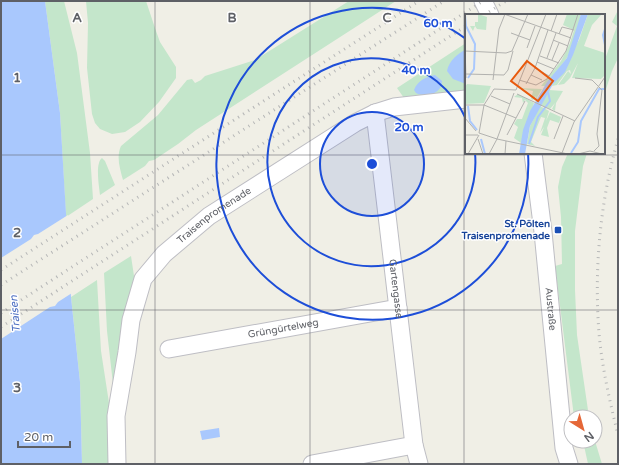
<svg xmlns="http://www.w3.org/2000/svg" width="619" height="465" viewBox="0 0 619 465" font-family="'Varela Round',sans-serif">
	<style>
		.green { fill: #c4e6cb }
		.water { fill: #a9c8fd }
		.pier { fill: #f0efe6 }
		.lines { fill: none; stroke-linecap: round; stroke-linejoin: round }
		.minor-casing { stroke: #bebec4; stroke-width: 19 }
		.minor { stroke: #fff; stroke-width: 17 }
		.rail { stroke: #b6b7b7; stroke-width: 3; stroke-dasharray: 1 5; stroke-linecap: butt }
		.grid { fill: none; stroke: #5e6066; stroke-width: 1; stroke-opacity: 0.55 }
		.ring { fill: none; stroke: #1d4ed8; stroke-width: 2 }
		.transit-dot { fill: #1a4fb4; stroke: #fff; stroke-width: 1.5 }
		.labels { text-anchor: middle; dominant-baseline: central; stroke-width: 3; stroke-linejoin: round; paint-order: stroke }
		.street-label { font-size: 10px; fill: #5e6066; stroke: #fff }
		.transit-label { font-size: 10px; font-weight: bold; fill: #164399; stroke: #fff; text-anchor: end }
		.water-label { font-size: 11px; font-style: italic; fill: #4b6dc1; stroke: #fff }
		.inset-river { fill: none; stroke: #a9c8fd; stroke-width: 2 }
		.inset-road { fill: none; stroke: #b2b2af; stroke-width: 1 }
		.view { fill: #e8590c; fill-opacity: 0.15; stroke: #e8590c; stroke-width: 2 }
		.inset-edge { fill: none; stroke: #5e6066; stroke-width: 2 }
		.grid-label { font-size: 13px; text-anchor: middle; font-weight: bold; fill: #5e6066; stroke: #fff; stroke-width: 3; stroke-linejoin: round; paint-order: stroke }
		.centre { fill: #1d4ed8; stroke: #fff; stroke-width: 2 }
		.ring-label { font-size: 12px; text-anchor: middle; font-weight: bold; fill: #1d4ed8; stroke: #fff; stroke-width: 3; stroke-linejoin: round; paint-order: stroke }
	</style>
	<rect width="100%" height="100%" fill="#f0efe6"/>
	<path class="green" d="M45 1H64L77 53 90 153 93 199 66 217 60 113Z
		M86 1H146L156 31 160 42 176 67V78L159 102 140 122 125 132 112 134 100 129 95 123 92 114 87 68 88 23Z
		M349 1H396L196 130 178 144 154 160 149 161 145 166 123 180C120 169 116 157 121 146L158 115 187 80 192 79 195 83 201 80 205 76 255 60Z
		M618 10V58L612 71 604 95V62L617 26 612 22Z
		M466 43V91L404 98 397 88Z
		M568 153H587L583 166 575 231V290L577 335 589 417H574L555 266 562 264 561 217 558 187 562 167Z
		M102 158 105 161 115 185 100 195C99 186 95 163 102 158Z
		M131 256 134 276V287L113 384 107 331 104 273Z
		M97 280 101 351 111 416 112 464H82L80 382 71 297Z
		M583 441H595L602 464H588Z"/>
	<path class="water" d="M1 1H45L60 113 71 297 80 382 82 464H1Z
		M466 49V84L453 79 447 71C449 60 458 54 466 49Z
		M435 75 442 81C442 94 426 98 416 93L414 90C418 80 426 77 435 75Z
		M219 428 220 437 202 440 200 431Z"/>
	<path class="pier" d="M68 215 72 293 58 302 55 306 50 307 1 339V258L31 239 34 235 38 234Z"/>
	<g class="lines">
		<g class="minor-casing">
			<g id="minor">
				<path d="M483 1 490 15"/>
				<path id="s1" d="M375 113 414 445 419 464"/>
				<path id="s2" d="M533 153 543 232 564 448 569 464"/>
				<path id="s3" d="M169 349 398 308"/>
				<path id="s4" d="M117 464 116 416 127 352 131 320 143 279 164 254 209 216 355 123 375 113 394 107 466 99"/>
				<path d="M312 464 414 445"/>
			</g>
		</g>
		<use href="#minor" class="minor"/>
		<path class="rail" d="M484 15 506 1
			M618 139C600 202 594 269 599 333 602 368 610 402 618 435
			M1 270 419 1
			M1 285 444 1
			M1 313 483 1
			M1 327 466 26"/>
	</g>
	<path class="grid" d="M155 1V464M310 1V464M464 1V464M1 155H618M1 310H618"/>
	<circle cx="372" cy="164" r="52" fill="#1d4ed8" fill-opacity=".12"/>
	<g class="ring">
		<circle cx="372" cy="164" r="52"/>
		<path d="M475 153A104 104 0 1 1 466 119"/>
		<path d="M528 153A156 156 0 1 1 466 39"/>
	</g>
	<rect class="transit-dot" x="554" y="226" width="8" height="8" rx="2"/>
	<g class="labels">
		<g class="street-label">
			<text stroke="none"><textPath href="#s4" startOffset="284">Traisenpromenade</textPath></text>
			<text stroke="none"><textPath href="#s1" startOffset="177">Gartengasse</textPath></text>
			<text stroke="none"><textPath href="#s2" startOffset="157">Austraße</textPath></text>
			<text stroke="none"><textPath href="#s3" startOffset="116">Grüngürtelweg</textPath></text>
		</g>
		<g class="transit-label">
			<text x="550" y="224">St. Pölten<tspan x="550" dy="12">Traisenpromenade</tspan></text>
		</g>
		<g class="water-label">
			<text transform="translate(15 314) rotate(-95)">Traisen</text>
		</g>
	</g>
	<g transform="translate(465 14)">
		<rect width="140" height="140" fill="#f0efe6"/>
		<path d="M13 0 22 3 21 16 12 15 10 12 8 17 5 12H10V8H13ZM102 0H116L109 28 102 44 80 72H76L96 47 105 29 109 16 98 11ZM123 0H137L127 11 119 32 140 39V61L136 65 107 64 113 49 105 64 99 70 93 71 103 57 106 60 105 56 102 57 92 71 87 72 114 26ZM2 70 26 72 19 89 0 90V73ZM53 74 77 75 70 87 71 82 68 86 66 85 68 77ZM84 76 98 77 91 89 90 97 87 95 90 89 85 95 76 91ZM53 80 69 89 56 129 49 124 53 113 49 110 52 105H57L63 89 60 86 58 89 57 84 49 83ZM75 92 84 97 81 107 85 98 96 103 94 109 85 106 82 114 84 123 76 121 79 113 75 119 80 104 76 103 66 128 70 132 62 130 65 112Z" fill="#c4e6cb"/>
		<path d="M116 0H123L108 41 100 58 88 70 65 112 60 140H54L58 116 65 97 82 68 102 44Z" fill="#a9c8fd"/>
		<path class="inset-river" d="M0 1 1 12 10 30 9 55 3 64M140 15 138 21 140 31M3 92 5 107 12 116M16 125 20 140M64 130 73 103 85 87 83 78M106 139 113 128 116 107 134 75H140"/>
		<path class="inset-road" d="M39 0 106 24M86 17 92 0M46 19 65 26M94 20 97 13 109 16M88 26 103 32M0 32 1 64M62 34 70 12M0 37 41 39 47 37 63 0M75 42 94 49M82 44 91 19M87 46 94 29M72 48 89 55M70 54 84 62M1 60 39 61 43 56 48 37M66 61 77 66M110 64 127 66 137 76 132 120 134 132 129 137M28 66 34 15 40 0M54 66 71 71 82 65 101 37 113 0M61 70 70 54 83 16M29 75 51 76M51 76 81 0M52 80 110 107M26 82 45 90M0 91H19L51 104M0 104 11 117M14 119 32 125 49 79M14 119 19 91 29 75M0 121H13M42 121 60 87M13 125 18 140M89 125 98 102M97 139 109 108 140 63M3 140 14 121M24 140 32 125 103 140M40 140 41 127M113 140 125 137 137 140"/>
		<path class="view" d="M62 47 88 67 73 87 46 67Z"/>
		<rect width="140" height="140" class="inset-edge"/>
	</g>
	<g class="grid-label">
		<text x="77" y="22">A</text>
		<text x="232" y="22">B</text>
		<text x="387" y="22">C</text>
		<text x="17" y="82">1</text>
		<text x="17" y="237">2</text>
		<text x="17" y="392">3</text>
	</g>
	<circle cx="372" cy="164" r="6" class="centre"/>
	<g class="ring-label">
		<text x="438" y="27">60 m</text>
		<text x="416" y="74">40 m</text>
		<text x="409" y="131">20 m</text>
	</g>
	<rect width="619" height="465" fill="none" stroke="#5e6066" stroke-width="4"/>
	<g transform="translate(583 429) rotate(143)"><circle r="19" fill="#ffffff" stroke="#bfbfc2"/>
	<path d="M0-3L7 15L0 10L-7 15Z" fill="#e56737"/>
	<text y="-6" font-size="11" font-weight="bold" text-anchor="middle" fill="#5e6066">N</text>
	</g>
	<path d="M18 441v6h52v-6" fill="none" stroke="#5e6066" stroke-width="2"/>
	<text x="24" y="441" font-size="12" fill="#5e6066" stroke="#ffffff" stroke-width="3" paint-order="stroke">20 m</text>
</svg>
